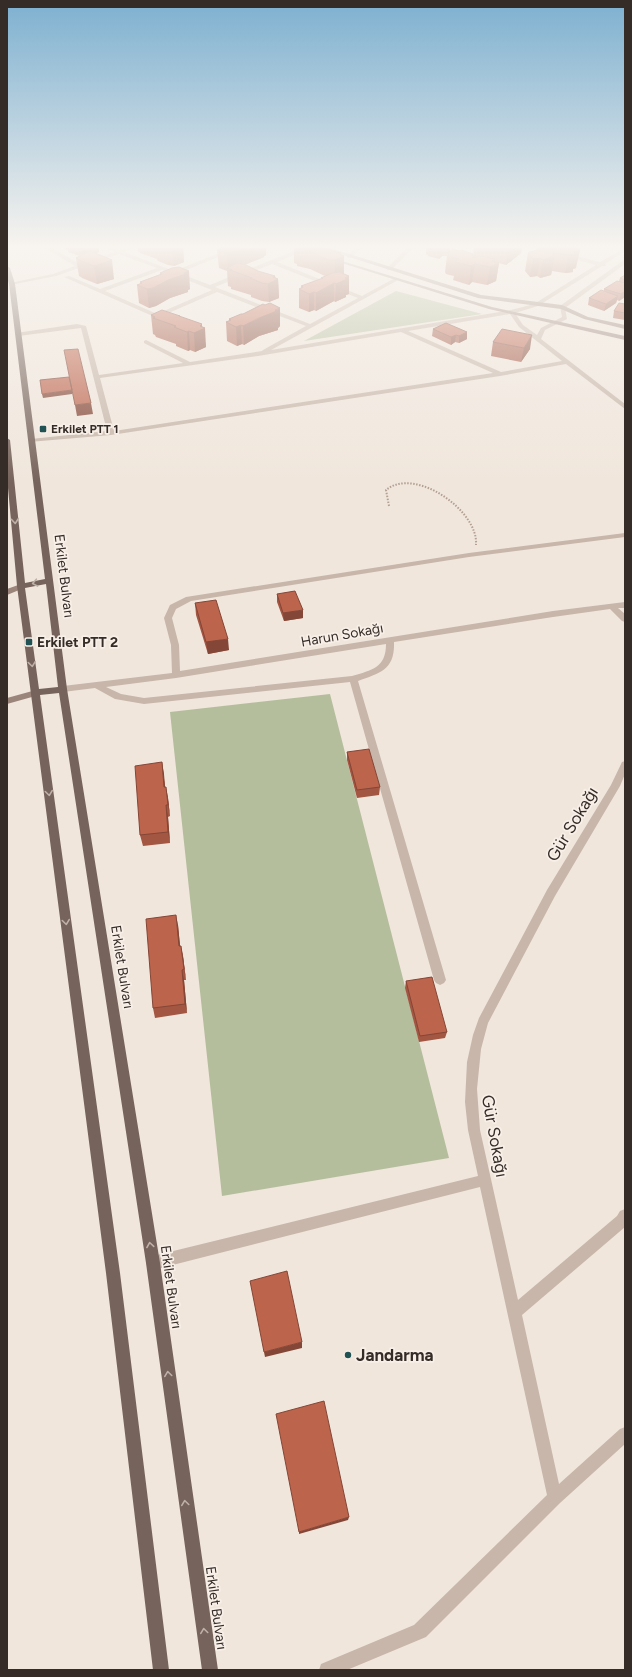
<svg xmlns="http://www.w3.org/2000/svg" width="632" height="1677" viewBox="0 0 632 1677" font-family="Figtree,sans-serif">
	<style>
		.green { fill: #b4be9d }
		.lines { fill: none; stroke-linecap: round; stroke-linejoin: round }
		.path { stroke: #b3a093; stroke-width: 2; stroke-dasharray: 1.5 1.5; stroke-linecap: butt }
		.street { fill: #c7b6a9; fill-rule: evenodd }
		.secondary { fill: #9b857b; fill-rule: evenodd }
		.primary { fill: #76635b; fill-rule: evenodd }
		.wall { fill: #a35642 }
		.shaded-wall { fill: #844636 }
		.building { fill: #bd644d; stroke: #844636 }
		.oneway { stroke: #beb1a9 }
		.poi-dot { fill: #215253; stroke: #f8f0e8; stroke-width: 1.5 }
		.labels { text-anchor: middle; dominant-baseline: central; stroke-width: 3.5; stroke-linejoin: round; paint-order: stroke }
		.far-poi-label { font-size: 12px; font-weight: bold; fill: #352c28; stroke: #f8f0e8; text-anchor: start }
		.street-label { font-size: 14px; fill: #352c28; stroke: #f8f0e8 }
		.poi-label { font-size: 14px; font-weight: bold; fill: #352c28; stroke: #f8f0e8; text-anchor: start }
		.near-street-label { font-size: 17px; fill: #352c28; stroke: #f8f0e8 }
		.near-poi-label { font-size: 17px; font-weight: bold; fill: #352c28; stroke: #f8f0e8; text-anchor: start }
	</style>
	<rect width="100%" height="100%" fill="#f0e6dc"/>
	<path class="green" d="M396 291 482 314 304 341Z
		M330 694 449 1158 222 1196 170 712Z"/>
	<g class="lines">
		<path class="path" d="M389 506 386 490C415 466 479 511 476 545"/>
		<path class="street" d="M45 248H52L80 264 115 252 107 248 120 250 133 248 124 252 174 271 232 248H240L179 273 210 285 301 248H306V250L277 262 362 296 395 278 400 279 271 350 511 310 534 304 596 265 535 248H545L600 262 625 248V251L605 264 606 266H602L538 306 515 313 523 325 537 335 541 328 562 317 560 306 625 259V264L565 308 567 319 545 330 541 339 625 404V409L566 364 500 376 111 435 29 442V440L31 439 107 431 81 328 18 336 15 334 16 333 77 324 86 326 99 375 183 363 144 343V341L146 340 190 362 262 351 263 350 306 326 217 292 157 318 64 277 69 276 100 289 157 268 119 254 56 276 10 285V283L53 274 75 266ZM272 264 358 298 310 324 215 287ZM162 270 212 290 157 314 105 291ZM510 314 519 327 562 361 501 372 408 331ZM401 332 493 373 114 431 100 378 258 356Z
			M355 248H361L352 258H348L347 257Z
			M407 248H413L391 270H387V268Z
			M625 533V537L469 557 191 601 176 609 172 618 179 645 180 671 553 611 625 602V608H618L625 614V622L622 621 610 609 553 617 394 642C395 670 380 673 358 681L446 980 444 983 440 985 436 983 434 980 350 682 144 704 115 699 95 688 63 692 59 689 63 686 172 673 171 645 164 618 170 605 186 597 469 553ZM386 644C386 668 372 670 352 676L144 698 121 694 106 687 176 678Z
			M625 761V774L620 786 555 896 488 1023 481 1049 477 1089 480 1130 518 1300 617 1216 620 1211 625 1209V1227L522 1315 559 1484 620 1429 625 1427V1444L560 1503 426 1637 347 1670H319L321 1664 414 1625 547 1495 480 1187 153 1270 148 1268 146 1263 148 1258 153 1256 478 1176 468 1130 465 1102 467 1062 473 1035 479 1018 547 890 611 785 622 762Z"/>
		<path class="secondary" d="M321 248H330L481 295 562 305 588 317 625 325V329L584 319 561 309 478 298Z
			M329 257 492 307 625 336V340L489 309 329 259Z
			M21 584H24V588L7 595V589Z
			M36 690 39 691 40 693 39 695 7 704V698Z"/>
		<path class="primary" d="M7 266 10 268 15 284 67 689 160 1263 218 1670H202L146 1263 59 693 40 695 120 1273 169 1670H153L106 1273 17 586 7 477V438L10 440 25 583 45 579 9 284 7 277ZM46 584 58 687 39 689 25 588Z"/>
	</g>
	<path class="wall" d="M66 248H99V252L95 253 114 279 97 284 82 278 81 277 79 276 76 258 80 256 68 252V250H66Z
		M138 248H183L184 262 174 266 168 265 158 261 157 259 140 253V252L138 251Z
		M294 248H323L344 256V274L349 276V294L346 295V297L335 302 334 301 316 311 314 310 309 312 299 308V289L301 288V286L321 279V278L325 276 310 269 297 266V264L294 263Z
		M424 248H450V252L473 256 474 248H522L521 253 506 265 495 262 499 263 496 281 487 285 472 282 469 285 453 280 454 276 446 274 445 272 447 256H442L439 259 428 256V255L426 254V249Z
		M537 248H576V268L573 269V272L565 273 552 271 551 275 540 278 537 276 530 277 525 271 528 253 529 252 536 250Z
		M217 250 266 255 264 256V257L245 265 258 271 278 279 279 298 269 302 262 301 251 297V295L231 289V287L228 286 227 271 219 268Z
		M160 273 190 289 188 290V292L170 298 156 306 149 308 139 303 137 285 140 284V282L161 274Z
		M625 275V297L619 301 617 300 616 303 604 311 588 305 589 298 604 291V289L619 281 620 278Z
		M625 304V320L613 318 614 311Z
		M151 315 181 317 202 326 206 347 195 352 190 350 188 351 176 346V344L156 337 155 335 153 334Z
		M229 319 280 326 278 328V330L259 336 244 345 242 344 237 346 227 341 226 322 229 321Z
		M433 329 467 332V339L459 343 455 342 451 345 432 336Z
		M493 342 530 349 521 362 491 356Z
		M277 594 303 618 284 621 277 602Z
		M195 603 229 650 208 654 196 615Z
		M347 752 380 787 379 795 357 798 347 760Z
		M162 762 165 787 168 798 170 816 168 817 170 843 143 846 140 835Z
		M178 925 180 946 183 956 186 980H184L187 1013 155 1018 153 1008Z
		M406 981 447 1032 445 1038 419 1042 405 988Z"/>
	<path class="shaded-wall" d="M82 248H99V252L83 257Z
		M172 248H183L184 262 174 266Z
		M241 248H266V255L264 256V257L248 263 235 270 228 268 227 253Z
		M440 248H442V256L439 259Z
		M447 248H450L449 253 447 254V257Z
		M508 248H522L521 253 506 265Z
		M580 250 576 268 573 269V272L565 273 568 255 573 252Z
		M341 253V257L344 256V274L335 279V260L339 254Z
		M473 254V257L474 256 473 265 475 264 472 282 469 285 471 266V255Z
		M555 254 551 275 540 278 543 260 552 255Z
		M540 258 537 276 530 277 533 259Z
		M495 259 494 265 499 263 496 281 487 285 490 267 492 261Z
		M112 260 114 279 97 284 94 266Z
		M189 271 190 289 188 290V292L170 298 156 306 149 308 147 289Z
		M275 276 276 280 278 279 279 298 269 302 268 284 273 277Z
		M349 276V294L346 295V297L335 302 336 284Z
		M334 283V301L316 311V293Z
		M625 291V297L619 301 621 294Z
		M314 292V310L309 312V294Z
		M618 296 616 303 604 311 606 304Z
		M280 308V326L278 328V330L259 336 244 345 243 326 259 318Z
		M202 324V329L205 328 206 347 195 352 194 333 200 326Z
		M241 325 242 344 237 346 236 327Z
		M189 331 190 350 188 351 187 332Z
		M467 332V339L459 343V336Z
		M456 335 455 342 451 345V337Z
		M532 335 530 349 521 362 524 348Z
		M72 390V394L43 398 42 394Z
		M91 403 93 414 77 416 75 405Z
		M303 610V618L284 621 283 613Z
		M228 639 229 650 208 654 206 642Z
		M162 762 164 774 166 798 164 787Z
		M166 787 168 798 170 816 168 805Z
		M166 805 168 817 170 843 168 832Z
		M176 915 178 925 181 956 179 946Z
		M181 946 183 956 186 980 184 969Z
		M182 970 184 980 187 1013 185 1004Z
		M302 1342V1348L265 1357 264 1352Z
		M349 1517 348 1520 299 1534V1532Z"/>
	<path class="building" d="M221 248H241L234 252 227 253 217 250Z
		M298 248H323L341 253 339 254 344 256 335 260H328L310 251Z
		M538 248H576L580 250 573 252 576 254 568 255 553 253 555 254 552 255 554 256 543 260 540 258 533 259 528 253H530L529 252 540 250Z
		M453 249 459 251 462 250 473 254 471 255 474 256 472 258 481 256 495 259 492 261 499 263 490 267 475 264 471 266 455 262 459 259 448 256 449 255 447 254Z
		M90 251 112 260 94 266 79 260H80L76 258Z
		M237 263 244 264 258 271 275 276 273 277 278 279 268 284 262 283 250 278H252L230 270H232L227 268Z
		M179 267 189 271 184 273 186 274 168 280 153 288 147 289 137 285 142 283 140 282 162 274 160 273 172 268Z
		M339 272 349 276 345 278 347 279 336 284 334 283 316 293 314 292 309 294 299 289 303 287 301 286 323 278H321L332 273Z
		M625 275V280L620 278Z
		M617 281 625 283V291L621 294 604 289Z
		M601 290 618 296 606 304 589 298Z
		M270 303 280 308 275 310 277 311 259 318 243 326 241 325 236 327 226 322 231 320 229 319 241 314H243L263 304 265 305Z
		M619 303 625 304V313L614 311Z
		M162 310 180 316H179L202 324 200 326 205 328 194 333 189 331 187 332 174 327 176 326 153 318 155 317 151 315Z
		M446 323 467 332 459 336 456 335 451 337 433 329Z
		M502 329 532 335 524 348 493 342Z
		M78 349 91 403 75 405 64 350Z
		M69 377 72 390 42 394 40 380Z
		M295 591 303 610 283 613 277 594Z
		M216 600 228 639 206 642 195 603Z
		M369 749 380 787 357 790 347 752Z
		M162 762 164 787H166L168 805H166L168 832 140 835 135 766Z
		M176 915 179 946H181L184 969 182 970 185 1004 153 1008 146 919Z
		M432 977 447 1032 420 1036 406 981Z
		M287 1271 302 1342 264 1352 250 1281Z
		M324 1401 349 1517 299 1532 276 1414Z"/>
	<defs><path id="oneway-chevron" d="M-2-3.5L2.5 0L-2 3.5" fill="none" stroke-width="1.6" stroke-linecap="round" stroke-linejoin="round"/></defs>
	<g class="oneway">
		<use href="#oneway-chevron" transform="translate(15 521) rotate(85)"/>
		<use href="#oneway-chevron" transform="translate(35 583) rotate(170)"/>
		<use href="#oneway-chevron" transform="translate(32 664) rotate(82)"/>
		<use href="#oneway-chevron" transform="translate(49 793) rotate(82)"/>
		<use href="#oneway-chevron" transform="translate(66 922) rotate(82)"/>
		<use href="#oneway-chevron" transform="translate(150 1245) rotate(-99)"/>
		<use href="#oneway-chevron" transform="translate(168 1374) rotate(-98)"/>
		<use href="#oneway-chevron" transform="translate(185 1503) rotate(-98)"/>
		<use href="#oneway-chevron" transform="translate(204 1631) rotate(-98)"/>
	</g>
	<linearGradient id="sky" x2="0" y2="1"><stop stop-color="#7db0d0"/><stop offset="0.51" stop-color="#f8f4ef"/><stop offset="1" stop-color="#f8f4ef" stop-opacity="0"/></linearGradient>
	<rect width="632" height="483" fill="url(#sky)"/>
	<g class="poi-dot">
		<rect x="39" y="425" width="8" height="8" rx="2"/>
		<rect x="25" y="638" width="8" height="8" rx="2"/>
		<circle cx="348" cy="1355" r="4"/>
	</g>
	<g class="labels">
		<g class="far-poi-label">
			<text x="51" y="429">Erkilet PTT 1</text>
		</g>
		<g class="street-label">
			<text transform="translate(64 576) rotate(83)">Erkilet Bulvarı</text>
			<text transform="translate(342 635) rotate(-10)">Harun Sokağı</text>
			<text transform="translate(122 967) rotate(81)">Erkilet Bulvarı</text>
			<text transform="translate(171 1287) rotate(82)">Erkilet Bulvarı</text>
			<text transform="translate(216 1608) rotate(82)">Erkilet Bulvarı</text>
		</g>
		<g class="poi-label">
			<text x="37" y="642">Erkilet PTT 2</text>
		</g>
		<g class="near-street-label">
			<text transform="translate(572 824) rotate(-59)">Gür Sokağı</text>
			<text transform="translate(495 1136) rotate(80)">Gür Sokağı</text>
		</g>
		<g class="near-poi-label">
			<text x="356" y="1355">Jandarma</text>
		</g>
	</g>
	<rect width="632" height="1677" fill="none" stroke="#352c28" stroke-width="16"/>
</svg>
